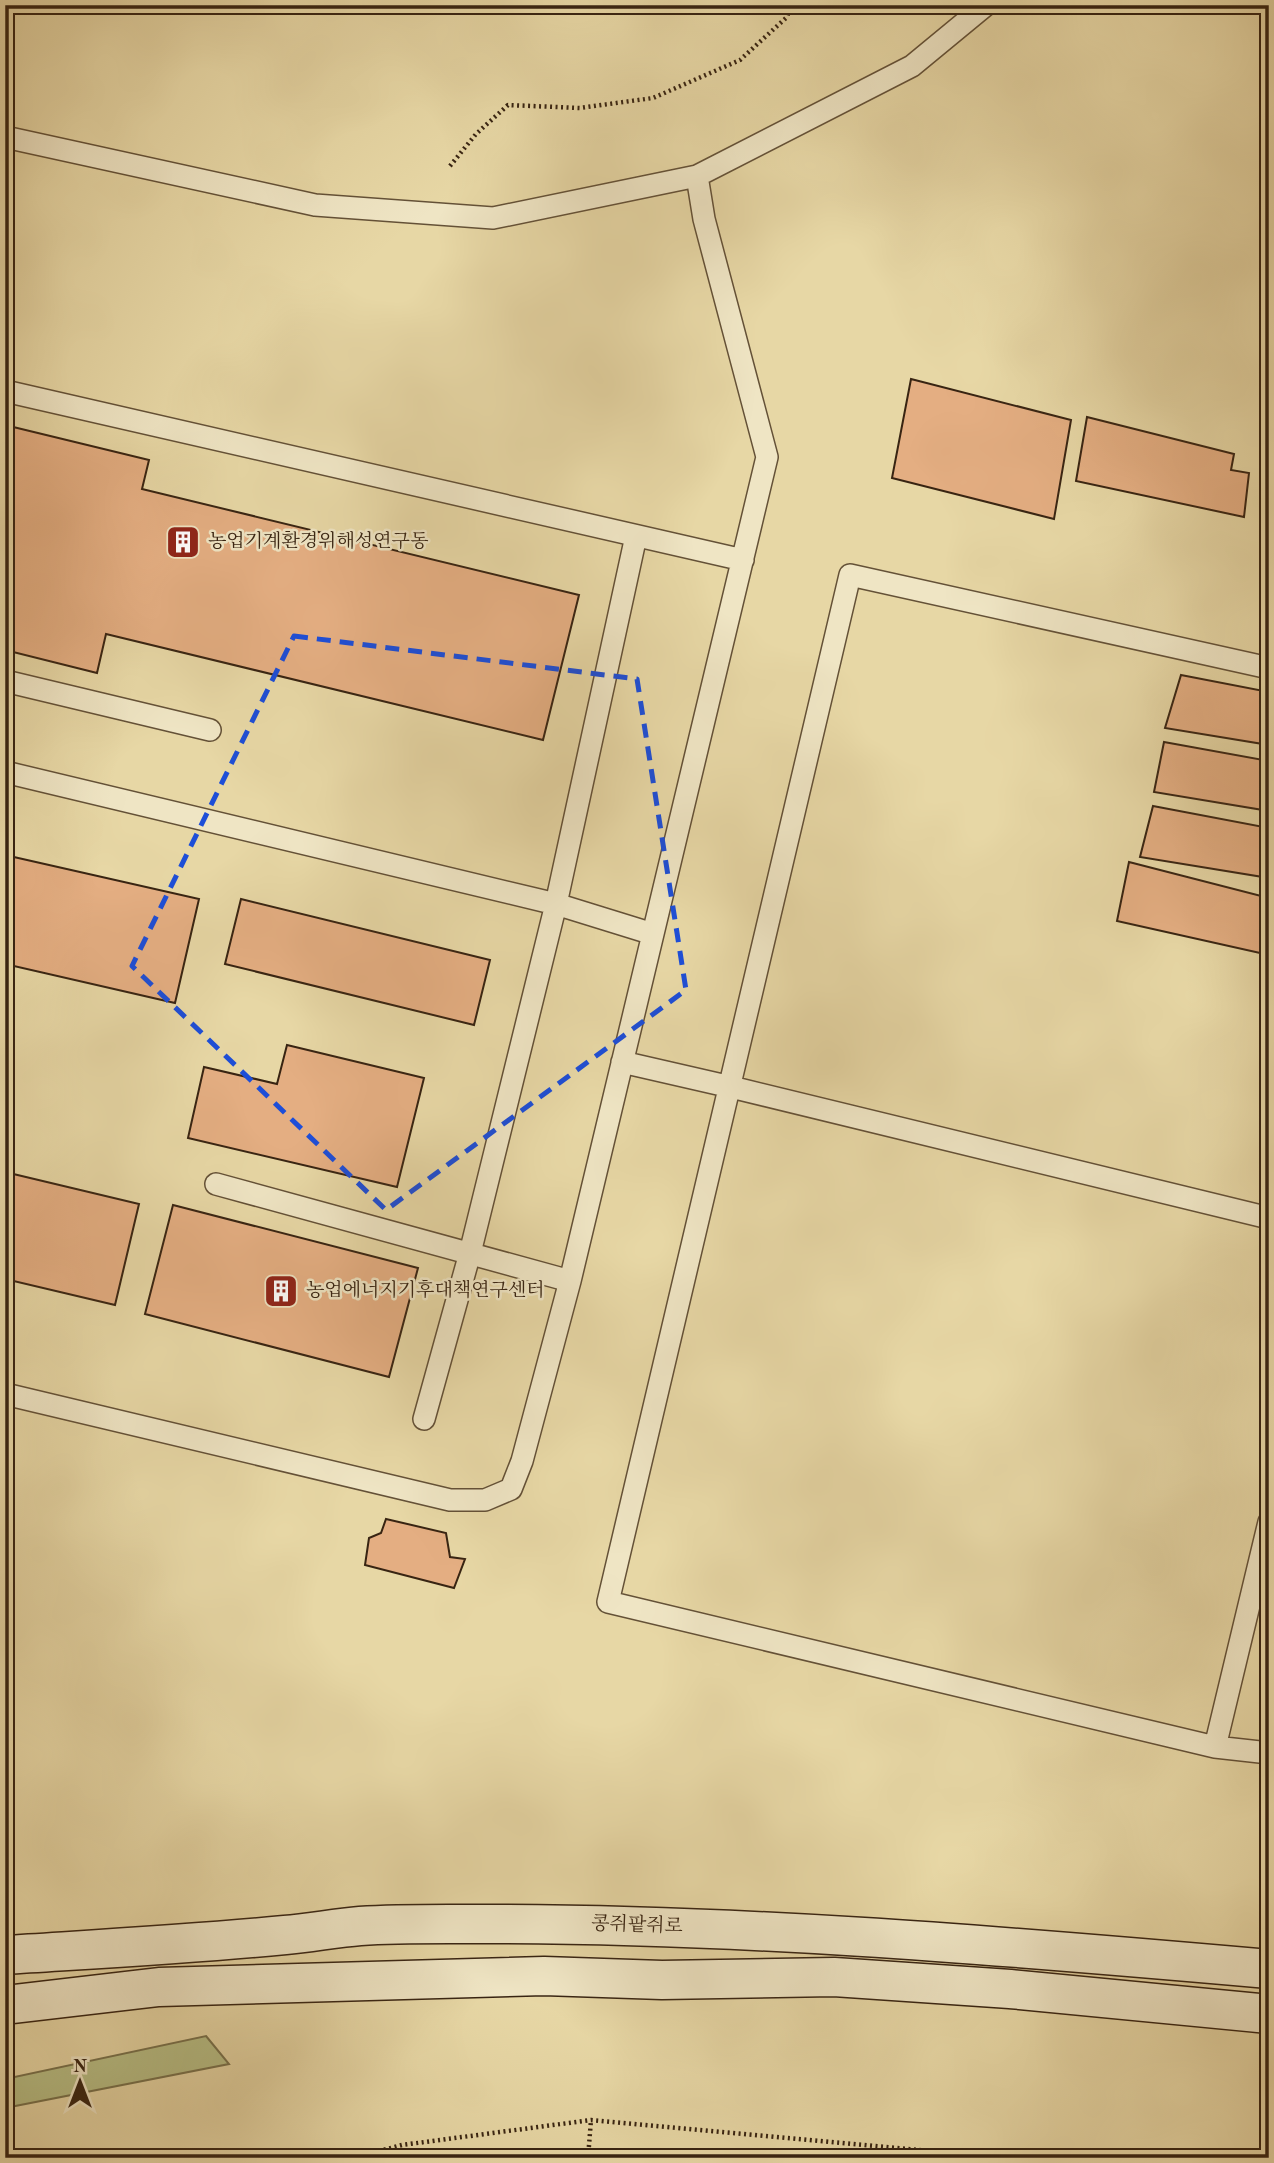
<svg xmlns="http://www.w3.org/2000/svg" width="1274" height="2163" viewBox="0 0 1274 2163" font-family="'Old Standard TT','Noto Serif KR',serif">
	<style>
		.green { fill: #b7be85; stroke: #78714c; stroke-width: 2 }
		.building { fill: #e4ae82; stroke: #382412; stroke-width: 2 }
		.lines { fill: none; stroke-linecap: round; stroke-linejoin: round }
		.lane-casing { stroke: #645137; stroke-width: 24 }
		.secondary-casing { stroke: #382412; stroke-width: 41 }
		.path { stroke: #382412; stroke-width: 4.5; stroke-dasharray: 2 3.5; stroke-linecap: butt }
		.lane { stroke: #efe5c4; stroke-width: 21 }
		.secondary { stroke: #efe5c4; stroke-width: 38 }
		.marked { fill: none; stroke: #1d4ed8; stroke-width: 5; stroke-dasharray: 14 9; stroke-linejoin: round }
		.labels { text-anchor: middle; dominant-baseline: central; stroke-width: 5; stroke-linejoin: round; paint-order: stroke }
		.poi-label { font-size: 19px; fill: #382412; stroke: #efe5c4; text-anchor: start }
		.street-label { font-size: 19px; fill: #382412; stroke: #efe5c4 }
	</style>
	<rect width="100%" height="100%" fill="#e7d7a5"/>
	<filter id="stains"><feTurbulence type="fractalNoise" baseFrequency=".00286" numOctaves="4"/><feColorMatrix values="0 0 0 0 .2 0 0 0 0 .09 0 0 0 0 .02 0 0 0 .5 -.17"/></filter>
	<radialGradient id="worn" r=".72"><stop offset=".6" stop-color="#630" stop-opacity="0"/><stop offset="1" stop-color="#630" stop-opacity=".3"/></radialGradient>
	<path class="green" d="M206 2036 229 2064 5 2108V2079Z"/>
	<path class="building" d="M911 379 1071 420 1054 519 892 478Z
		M1087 417 1234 454 1231 470 1249 473 1244 517 1076 481Z
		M5 425 149 460 142 489 579 595 543 740 106 634 97 673 5 650Z
		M1181 675 1269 692V745L1165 728Z
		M1164 742 1269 761V811L1154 792Z
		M1153 806 1269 828V878L1140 857Z
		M5 855 199 899 175 1003 5 964Z
		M1129 862 1269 898V955L1117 921Z
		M241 899 490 960 474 1025 225 964Z
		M287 1045 424 1078 397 1187 188 1138 204 1067 277 1084Z
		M5 1172 139 1204 115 1305 5 1279Z
		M173 1205 418 1268 389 1377 145 1314Z
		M386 1519 446 1533 450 1557 465 1559 454 1588 365 1565 369 1538 381 1533Z"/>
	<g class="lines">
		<g class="lane-casing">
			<path id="lane" d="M5 137 315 205 493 218 697 176 912 66 986 5
				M5 391 743 560
				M1269 668 850 575 608 1602 1215 1747 1269 1753
				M5 681 210 730
				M5 772 556 904 653 934
				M622 1062 731 1087 1269 1218
				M216 1184 570 1281
				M5 1394 450 1500H485L511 1489 522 1461 570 1281 767 457 704 219 697 176
				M424 1419 470 1253 556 904 636 536
				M1215 1747 1269 1522"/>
		</g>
		<g class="secondary-casing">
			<path id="secondary" d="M5 1955C98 1949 192 1944 285 1935 310 1933 335 1928 360 1926 390 1924 420 1924 449 1924 723 1922 996 1945 1269 1969
				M5 2005 159 1987 544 1976 662 1980 834 1977 1010 1989 1269 2014"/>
		</g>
		<path class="path" d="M450 166 476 134 508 105 580 108 653 98 740 60 787 17 791 5
			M352 2158 402 2145 591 2120 1006 2158
			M588 2158 591 2120"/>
		<use href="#lane" class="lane"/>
		<use href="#secondary" class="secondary"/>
	</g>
	<path class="marked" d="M294 636 637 679 686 990 386 1210 132 966Z"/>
	<defs>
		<g id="building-square" transform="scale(1.75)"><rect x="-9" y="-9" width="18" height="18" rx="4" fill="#8f2418" stroke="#efe5c4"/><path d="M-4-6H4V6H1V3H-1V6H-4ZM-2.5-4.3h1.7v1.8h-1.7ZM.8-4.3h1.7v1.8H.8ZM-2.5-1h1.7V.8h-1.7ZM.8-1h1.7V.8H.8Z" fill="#fff"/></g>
	</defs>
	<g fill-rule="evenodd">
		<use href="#building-square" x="183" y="542"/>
		<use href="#building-square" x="281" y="1291"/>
	</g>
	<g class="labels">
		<g class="poi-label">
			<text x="208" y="542">농업기계환경위해성연구동</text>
			<text x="306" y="1291">농업에너지기후대책연구센터</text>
		</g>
		<g class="street-label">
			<text transform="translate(637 1926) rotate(2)">콩쥐팥쥐로</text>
		</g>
	</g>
	<rect width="1274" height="2163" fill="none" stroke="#e7d7a5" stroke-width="28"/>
	<rect x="7" y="7" width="1260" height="2149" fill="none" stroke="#382412" stroke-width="3.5"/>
	<rect x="14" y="14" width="1246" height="2135" fill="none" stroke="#382412" stroke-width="2"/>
	<g transform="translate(80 2082)" stroke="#efe5c4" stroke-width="5" paint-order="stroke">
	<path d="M0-5L12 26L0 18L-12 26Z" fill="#382412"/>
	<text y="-10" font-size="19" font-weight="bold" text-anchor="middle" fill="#382412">N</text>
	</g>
	<rect width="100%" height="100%" filter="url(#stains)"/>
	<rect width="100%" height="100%" fill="url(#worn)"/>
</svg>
